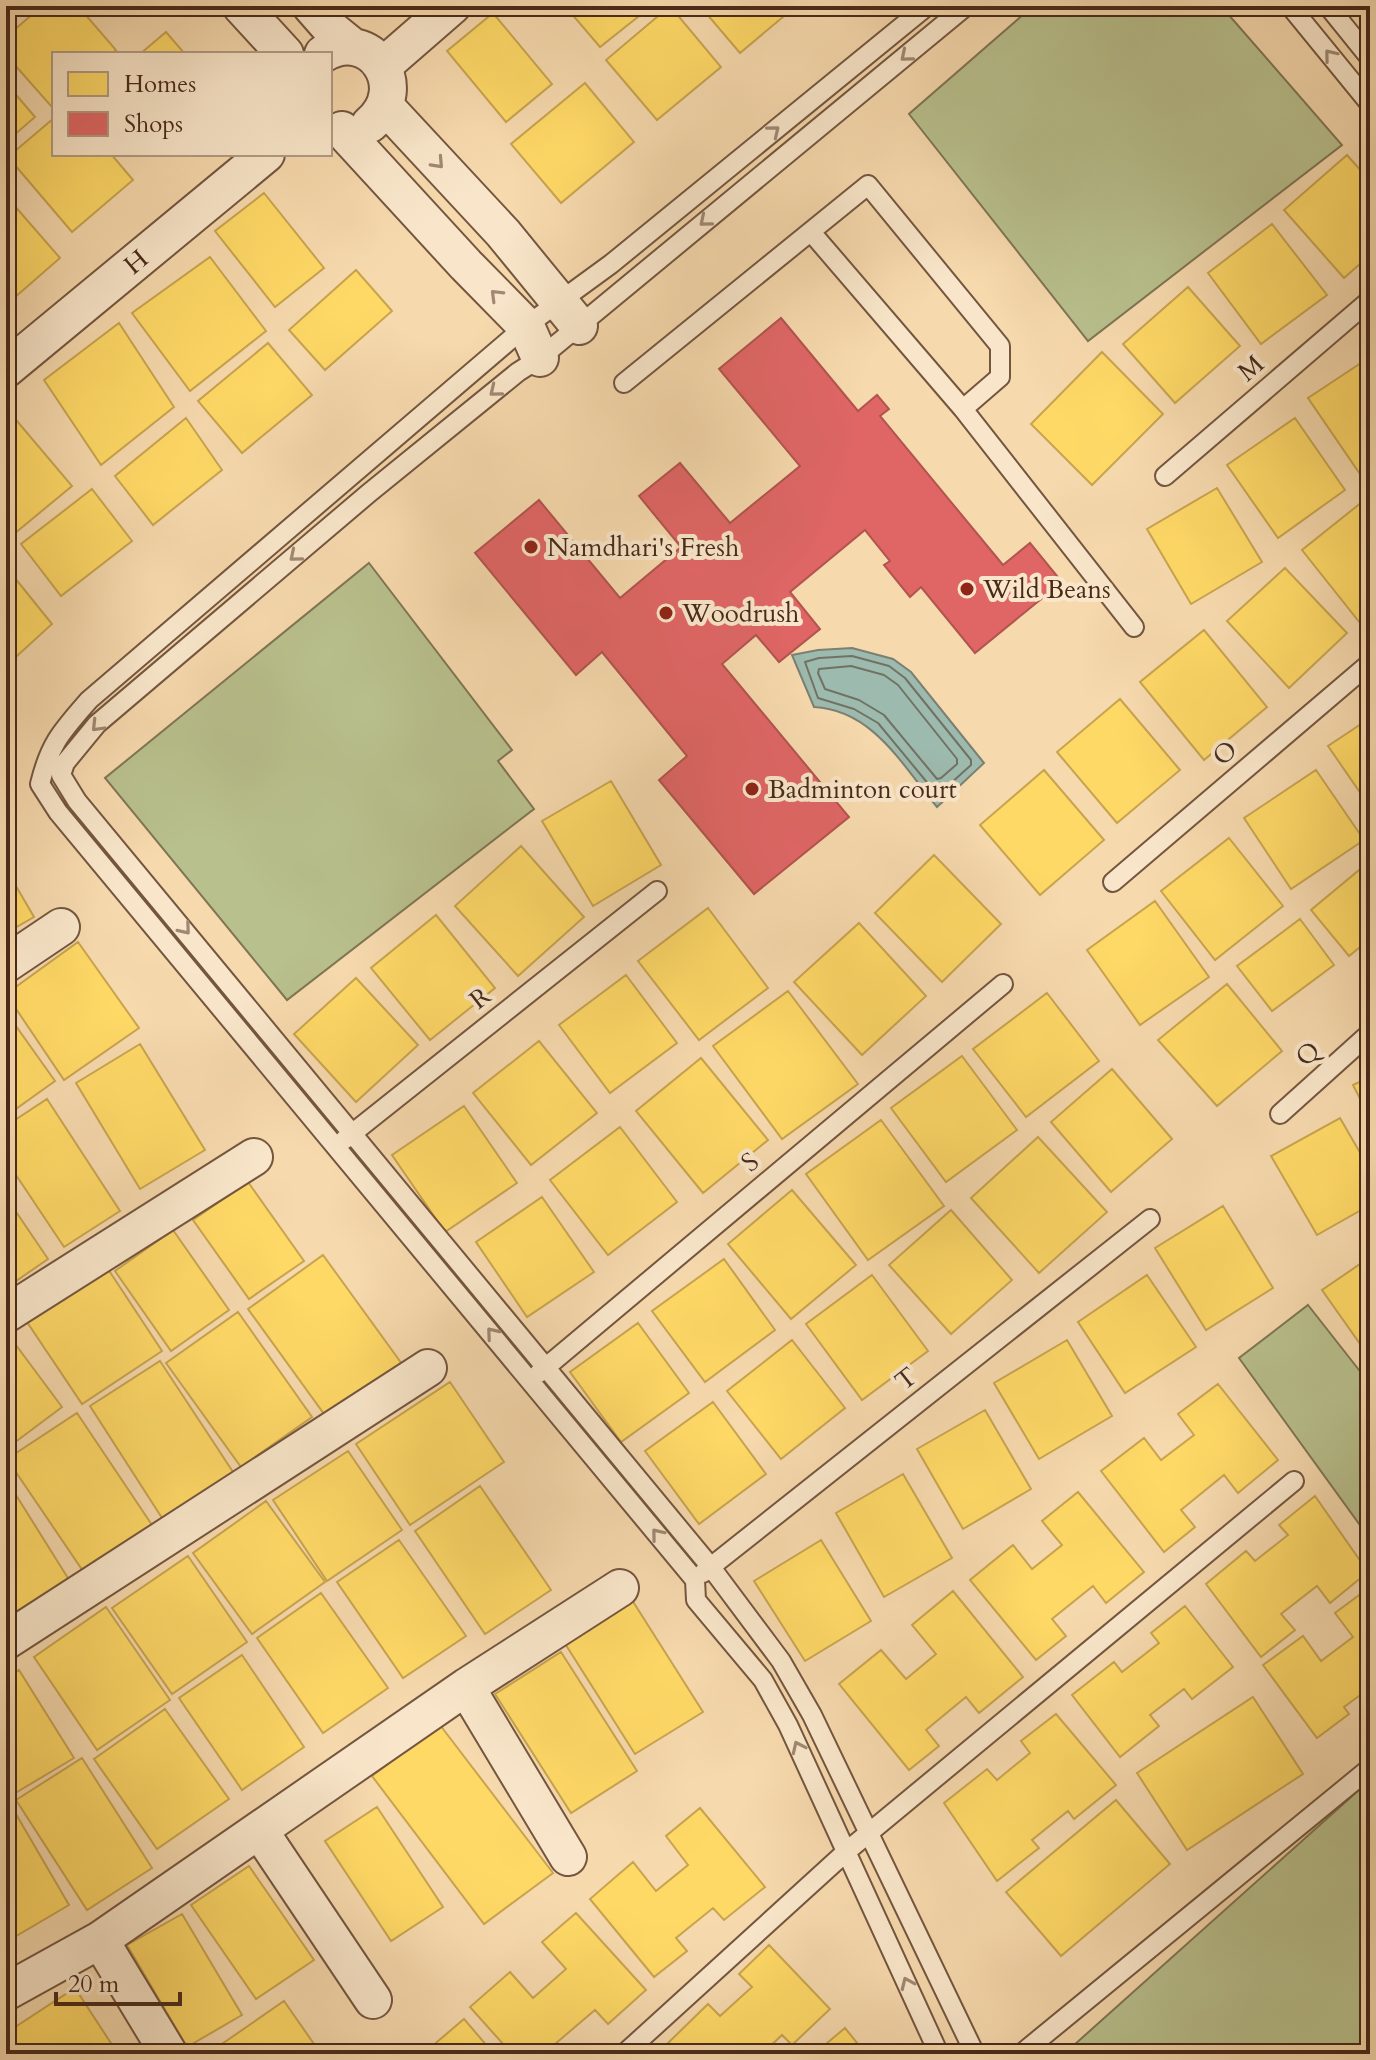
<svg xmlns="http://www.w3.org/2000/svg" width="1376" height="2060" viewBox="0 0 1376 2060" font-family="Cardo,serif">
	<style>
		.green { fill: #b8c08d; stroke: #807554; stroke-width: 2 }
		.water { fill: #9dbaae; stroke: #7b8073; stroke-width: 2 }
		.homes { fill: #ffd966; stroke: #c8a44f; stroke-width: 2 }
		.shops { fill: #e06666; stroke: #b2544f; stroke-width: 2 }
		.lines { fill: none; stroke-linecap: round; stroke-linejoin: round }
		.shore { stroke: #727264; stroke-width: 2 }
		.lane-casing { stroke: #74563f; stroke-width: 22 }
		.street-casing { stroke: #74563f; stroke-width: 40 }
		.lane { stroke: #f9e6ca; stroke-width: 18 }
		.street { stroke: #f9e6ca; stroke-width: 36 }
		.oneway { stroke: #a08872 }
		.poi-dot { fill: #8f2418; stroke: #f9e6ca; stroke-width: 3 }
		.labels { text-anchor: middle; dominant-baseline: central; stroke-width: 8; stroke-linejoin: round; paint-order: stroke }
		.street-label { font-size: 26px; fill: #482a1a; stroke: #f9e6ca }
		.poi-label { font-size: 26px; fill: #482a1a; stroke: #f9e6ca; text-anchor: start }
	</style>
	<rect width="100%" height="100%" fill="#f6d9ad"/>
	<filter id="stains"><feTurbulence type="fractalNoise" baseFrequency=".0025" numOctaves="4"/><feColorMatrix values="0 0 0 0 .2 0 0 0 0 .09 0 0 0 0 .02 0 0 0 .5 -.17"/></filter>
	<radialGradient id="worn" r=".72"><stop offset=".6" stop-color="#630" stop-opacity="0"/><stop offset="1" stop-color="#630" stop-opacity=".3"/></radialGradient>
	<path class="green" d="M1033 6H1221L1342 145 1088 341 909 114Z
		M369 563 512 750 498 761 534 809 287 1000 105 778Z
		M1308 1305 1370 1384V1539L1239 1358Z
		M1370 1780V2047L1360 2054H1064Z"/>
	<path class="water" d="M852 648 893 659 911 672 984 763 937 807C902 765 873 710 814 707L792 655 818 650Z"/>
	<path class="homes" d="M42 6H78L116 50 111 54H54V104L51 106 6 55V37Z
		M565 6H639L644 12 600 47Z
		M670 6 721 67 657 120 606 60Z
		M700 6H796L740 53Z
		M493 13 552 84 506 122 447 51Z
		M166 32 185 54H140Z
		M6 83 35 117 6 142Z
		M585 83 634 142 561 203 511 144Z
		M54 118V154H111L133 180 72 232 8 157Z
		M1347 155 1370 181V255L1344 278 1284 210Z
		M264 193 324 268 275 307 215 231Z
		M6 196 60 258 6 305Z
		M1272 224 1327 295 1261 344 1208 273Z
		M210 257 266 331 190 391 132 313Z
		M356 270 392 311 325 370 289 330Z
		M1188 287 1240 346 1175 403 1123 344Z
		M119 323 174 407 101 465 44 380Z
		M268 343 312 395 242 453 198 401Z
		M1102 352 1163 414 1092 485 1031 424Z
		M1370 357V467L1360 474 1308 398Z
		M6 408 72 486 14 534 6 524Z
		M186 418 222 470 153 525 115 476Z
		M1295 418 1345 490 1278 538 1227 465Z
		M1217 488 1262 562 1191 604 1147 529Z
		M92 489 132 541 61 596 21 544Z
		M1367 498 1370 501V631L1368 633 1302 550Z
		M6 567 52 624 6 666Z
		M1285 568 1347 633 1289 688 1227 621Z
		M1204 630 1267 707 1204 760 1140 682Z
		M1120 699 1180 770 1117 823 1057 752Z
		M1370 718V807L1328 746Z
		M1044 770 1104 840 1040 895 980 825Z
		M1316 770 1364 840 1291 889 1244 818Z
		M611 781 661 865 593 906 542 821Z
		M1229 838 1283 906 1215 960 1161 891Z
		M521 846 584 917 518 976 455 906Z
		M934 855 1001 924 942 982 875 913Z
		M1370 861V939L1349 956 1311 910Z
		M6 869 34 917 6 933Z
		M1155 901 1209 977 1140 1025 1087 950Z
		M708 908 768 988 699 1040 638 961Z
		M436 915 495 988 430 1040 371 968Z
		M1300 919 1334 965 1272 1011 1237 966Z
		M859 923 926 996 862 1055 794 982Z
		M78 942 139 1028 64 1080 6 994Z
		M626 975 677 1043 610 1093 559 1025Z
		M356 978 418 1045 356 1102 294 1034Z
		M1227 984 1282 1051 1217 1106 1158 1040Z
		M788 991 858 1084 782 1139 713 1046Z
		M1047 993 1099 1061 1026 1117 973 1049Z
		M6 1012 55 1081 6 1116Z
		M539 1041 597 1113 531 1165 473 1093Z
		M140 1044 205 1150 140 1189 76 1083Z
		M962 1056 1017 1130 946 1182 891 1108Z
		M701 1058 768 1140 703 1193 636 1111Z
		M1112 1069 1172 1139 1111 1192 1051 1122Z
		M1370 1077V1118L1353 1085Z
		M47 1099 120 1211 64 1247 6 1160V1126Z
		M464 1106 517 1183 445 1232 392 1155Z
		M1340 1118 1370 1170V1205L1317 1235 1271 1156Z
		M881 1120 944 1206 868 1260 806 1174Z
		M620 1127 677 1202 608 1255 550 1180Z
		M1038 1137 1107 1212 1039 1273 971 1198Z
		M248 1182 304 1261 249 1299 193 1220Z
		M792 1190 856 1265 791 1319 728 1244Z
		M6 1197 48 1259 6 1288Z
		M542 1197 594 1272 527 1317 476 1242Z
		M1223 1206 1273 1288 1206 1330 1155 1248Z
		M951 1210 1012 1280 951 1334 889 1265Z
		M173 1230 229 1310 171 1351 115 1271Z
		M323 1255 402 1364 327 1418 248 1309Z
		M724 1259 775 1330 705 1382 652 1311Z
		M1363 1262 1370 1272V1358L1322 1290Z
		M108 1269 162 1351 82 1404 27 1322Z
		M872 1275 928 1351 862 1400 806 1324Z
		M1147 1275 1196 1347 1125 1393 1078 1322Z
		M238 1312 312 1417 241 1467 166 1363Z
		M638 1323 689 1393 621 1442 570 1372Z
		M10 1337 62 1407 6 1449V1340Z
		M792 1340 845 1408 781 1459 727 1391Z
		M1067 1340 1112 1416 1039 1459 994 1383Z
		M160 1361 235 1475 164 1521 90 1406Z
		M450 1382 504 1462 410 1525 356 1444Z
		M1218 1384 1278 1460 1238 1493 1224 1475 1181 1510 1195 1527 1164 1552 1101 1471 1144 1438 1161 1460 1194 1435 1178 1414Z
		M713 1402 766 1474 699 1524 645 1451Z
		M985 1410 1031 1489 963 1529 917 1449Z
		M77 1413 154 1528 85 1574 7 1459Z
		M348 1451 402 1530 327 1581 273 1500Z
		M903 1474 952 1558 884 1597 836 1513Z
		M6 1479 71 1583 6 1621Z
		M480 1486 551 1590 485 1634 415 1531Z
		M1078 1492 1144 1572 1106 1603 1093 1586 1052 1619 1066 1636 1036 1660 970 1580 1013 1545 1032 1569 1062 1545 1042 1521Z
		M1315 1496 1368 1572 1330 1603 1317 1586 1281 1614 1295 1630 1261 1657 1206 1584 1246 1551 1255 1561 1288 1535 1279 1525Z
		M266 1501 325 1582 252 1634 193 1553Z
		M399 1540 466 1636 403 1678 337 1582Z
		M821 1540 871 1621 805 1661 754 1581Z
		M188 1556 247 1642 172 1694 112 1608Z
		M1370 1587V1688L1344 1707 1349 1714 1317 1738 1263 1665 1303 1636 1321 1661 1353 1637 1335 1613Z
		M953 1591 1023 1677 979 1713 966 1697 926 1730 939 1746 909 1770 839 1684 881 1650 906 1679 936 1654 912 1625Z
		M321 1593 388 1688 323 1733 257 1638Z
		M632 1600 703 1712 635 1754 564 1642Z
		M1185 1606 1233 1667 1192 1699 1184 1689 1150 1715 1159 1726 1120 1757 1072 1695 1114 1662 1122 1672 1159 1643 1151 1633Z
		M106 1607 170 1700 97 1750 34 1657Z
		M561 1652 637 1771 571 1813 495 1694Z
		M242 1655 304 1747 242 1790 179 1698Z
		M19 1670 74 1758 12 1795 6 1785V1679Z
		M1253 1697 1303 1774 1187 1850 1137 1773Z
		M165 1709 229 1799 157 1849 94 1759Z
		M1056 1714 1116 1785 1074 1819 1068 1811 1032 1840 1039 1848 997 1881 944 1803 987 1769 997 1780 1030 1753 1021 1741Z
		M440 1725 553 1873 484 1924 372 1776Z
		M82 1758 152 1868 87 1910 16 1800Z
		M1116 1800 1170 1864 1061 1956 1006 1892Z
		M377 1807 443 1907 391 1941 325 1841Z
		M700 1808 765 1887 724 1920 713 1908 676 1938 687 1951 654 1977 590 1899 633 1862 656 1891 688 1865 666 1836Z
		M13 1809 69 1905 6 1942V1813Z
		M249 1866 314 1960 256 1999 191 1905Z
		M576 1913 646 1990 608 2024 595 2010 555 2044 564 2054H512L470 2007 510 1972 533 1998 566 1969 542 1942Z
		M182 1914 242 2015 187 2047 127 1945Z
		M769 1945 830 2009 792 2045 782 2035 762 2054H677L667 2044 708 2004 720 2016 752 1987 739 1974Z
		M75 1988 118 2054H6V2033Z
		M284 2001 321 2054H225L219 2046Z
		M464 2019 494 2054H424V2053Z
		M845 2028 866 2054H814Z"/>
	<path class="shops" d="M781 318 858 411 877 395 889 409 880 416 1003 565 1030 543 1062 582 975 653 921 587 910 597 884 565 890 561 865 530 790 592 820 629 779 662 756 635 722 664 849 817 754 894 659 780 687 756 602 652 576 675 475 553 539 500 620 598 681 547 639 496 680 463 730 523 800 466 719 369Z"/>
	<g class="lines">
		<path class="shore" d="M852 656 889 666 905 678 971 760V765L940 793 935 792 878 723 854 709 818 698 805 662 819 658Z
			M851 666 884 675 898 685 957 759V764L941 778 937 779 884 715 859 700 825 689 818 673 819 669Z"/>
		<g class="lane-casing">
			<path id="lane" d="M927 6 611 264 526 326 89 700C62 731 50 743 40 784L58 812 695 1580 696 1600 763 1680 788 1725 939 2054
				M966 6 540 358 518 372 369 493 97 724 65 763 61 775 77 801 710 1566 781 1661 812 1715 975 2054
				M1290 6 1370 104
				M1328 6 1370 58
				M811 232 963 409 1134 627
				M624 383 868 185 1000 346V377L963 409
				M1165 476 1370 300
				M1113 882 1370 663
				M1280 1114 1370 1033
				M344 1140 657 891
				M539 1373 1003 984
				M703 1573 1150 1219
				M624 2054 847 1851 1294 1481
				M1021 2054 1370 1768"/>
		</g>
		<g class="street-casing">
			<path id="street" d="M241 6 285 54
				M311 6 332 30 353 47
				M323 54C371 25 413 88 370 124
				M383 66 452 6
				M385 106 503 233 579 326
				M342 130 466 265 526 326 540 358
				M6 369 266 154
				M6 964 61 927
				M6 1314 254 1157
				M6 1641 428 1368
				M466 1687 568 1857
				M259 1830 373 2000
				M100 1940 169 2054
				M6 1992 100 1940 466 1687 620 1588"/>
		</g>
		<use href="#lane" class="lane"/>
		<use href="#street" class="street"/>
	</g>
	<defs><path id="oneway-chevron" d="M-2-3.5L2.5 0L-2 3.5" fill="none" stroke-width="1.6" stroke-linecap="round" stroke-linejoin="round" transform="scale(2)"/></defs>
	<g class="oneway">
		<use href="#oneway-chevron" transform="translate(1330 55) rotate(-129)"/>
		<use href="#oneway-chevron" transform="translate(906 56) rotate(140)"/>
		<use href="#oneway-chevron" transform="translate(774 131) rotate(-39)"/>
		<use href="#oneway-chevron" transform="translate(438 163) rotate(47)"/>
		<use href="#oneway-chevron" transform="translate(705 221) rotate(140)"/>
		<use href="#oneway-chevron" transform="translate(496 295) rotate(-135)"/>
		<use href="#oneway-chevron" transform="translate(495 391) rotate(141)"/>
		<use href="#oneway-chevron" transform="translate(295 556) rotate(140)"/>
		<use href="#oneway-chevron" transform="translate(97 726) rotate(134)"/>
		<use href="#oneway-chevron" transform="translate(185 929) rotate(50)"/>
		<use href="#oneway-chevron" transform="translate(492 1333) rotate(-130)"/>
		<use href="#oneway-chevron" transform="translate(657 1534) rotate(-129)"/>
		<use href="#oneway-chevron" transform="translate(798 1747) rotate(-115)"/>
		<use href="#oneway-chevron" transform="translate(907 1983) rotate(-114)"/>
	</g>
	<g class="poi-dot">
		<circle cx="531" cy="547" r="8"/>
		<circle cx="967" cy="589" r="8"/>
		<circle cx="666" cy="613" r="8"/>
		<circle cx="752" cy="789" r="8"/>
	</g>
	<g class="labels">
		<g class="street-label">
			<text transform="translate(136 262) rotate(-40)">H</text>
			<text transform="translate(1251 368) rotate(-41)">M</text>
			<text transform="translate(1225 753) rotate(-40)">O</text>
			<text transform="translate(480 998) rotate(-38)">R</text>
			<text transform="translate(1308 1054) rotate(-42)">Q</text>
			<text transform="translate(750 1162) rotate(-40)">S</text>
			<text transform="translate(906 1379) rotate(-38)">T</text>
		</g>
		<g class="poi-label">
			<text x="547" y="547">Namdhari's Fresh</text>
			<text x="983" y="589">Wild Beans</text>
			<text x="682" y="613">Woodrush</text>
			<text x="768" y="789">Badminton court</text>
		</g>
	</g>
	<rect width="1376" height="2060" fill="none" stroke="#f6d9ad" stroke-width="32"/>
	<rect x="8" y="8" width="1360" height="2044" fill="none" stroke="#482a1a" stroke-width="4"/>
	<rect x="16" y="16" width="1344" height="2028" fill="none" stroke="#482a1a" stroke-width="2"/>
	<rect x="52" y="52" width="280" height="104" fill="#f9e6ca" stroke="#b29b84" stroke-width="2"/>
	<rect x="68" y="72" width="40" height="24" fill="#ffd966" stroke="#b29b84" stroke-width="2"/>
	<text x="124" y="92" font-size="24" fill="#482a1a">Homes</text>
	<rect x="68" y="112" width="40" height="24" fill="#e06666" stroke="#b29b84" stroke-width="2"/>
	<text x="124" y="132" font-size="24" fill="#482a1a">Shops</text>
	<path d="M56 1992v12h124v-12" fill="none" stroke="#482a1a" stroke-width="4"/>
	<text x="68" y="1992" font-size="24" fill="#482a1a" stroke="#f9e6ca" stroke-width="6" paint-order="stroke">20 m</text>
	<rect width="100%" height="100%" filter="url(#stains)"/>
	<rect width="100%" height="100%" fill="url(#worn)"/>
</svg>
